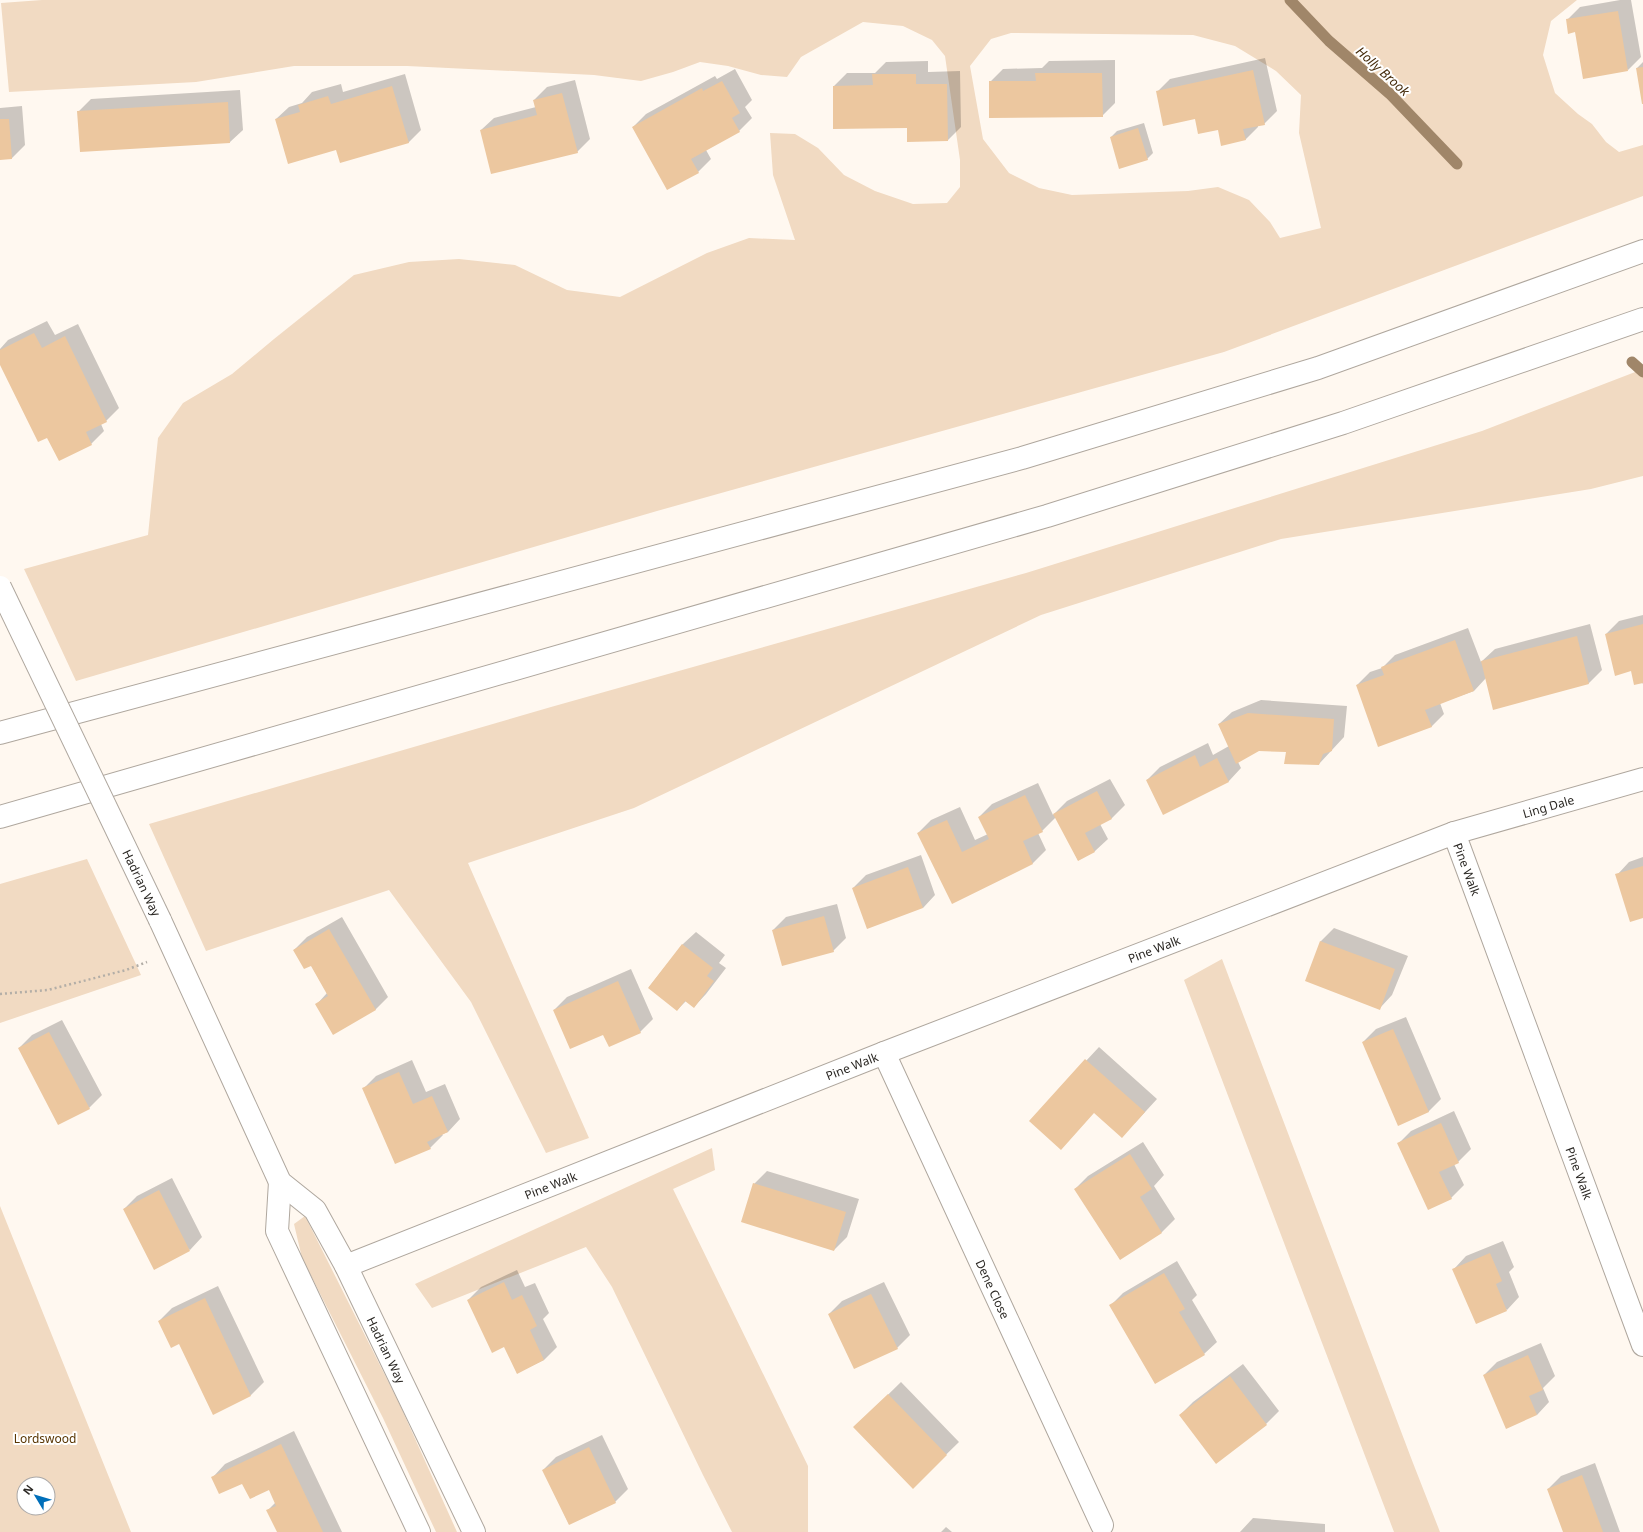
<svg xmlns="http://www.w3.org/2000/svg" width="1643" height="1532" viewBox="0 0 1643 1532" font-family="'Noto Sans',sans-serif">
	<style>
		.green { fill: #f1dac2; fill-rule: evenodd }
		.shadow { fill: #0003 }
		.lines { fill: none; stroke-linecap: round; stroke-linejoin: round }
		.stream { stroke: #a08669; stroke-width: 11 }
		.building { fill: #ecc79f }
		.minor-casing { stroke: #afa79e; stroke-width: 24 }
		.highway-casing { stroke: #afa79e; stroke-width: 24 }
		.path { stroke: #b3aea7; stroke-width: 2.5; stroke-dasharray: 2 3; stroke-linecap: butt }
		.minor { stroke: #fff; stroke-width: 22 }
		.highway { stroke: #fff; stroke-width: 22 }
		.minor-bridge-casing { stroke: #afa79e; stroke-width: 24; stroke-linecap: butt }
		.minor-bridge { stroke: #fff; stroke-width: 22 }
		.labels { text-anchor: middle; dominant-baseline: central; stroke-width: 4; stroke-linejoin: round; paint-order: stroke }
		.street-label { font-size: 12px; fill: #2c2925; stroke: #fff }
		.park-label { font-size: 12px; fill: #593603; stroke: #fff }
		.water-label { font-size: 13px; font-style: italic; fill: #442a0a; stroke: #fff }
	</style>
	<rect width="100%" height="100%" fill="#fff8f0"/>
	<path class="green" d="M42 0H1577L1551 21 1543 55 1555 93 1578 114 1592 124 1606 142 1619 152 1643 145V196L1224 352 657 511 76 681 24 569 148 535 158 438 183 403 232 374 274 339 354 275 409 262 459 259 515 265 567 290 620 297 707 253 749 238 795 240 773 175 770 133 795 134 818 148 844 175 875 191 913 204 947 203 960 187V160L945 56 932 40 903 26 863 22 801 57 787 77 761 75 728 66 700 62 673 72 641 81 594 75 407 66H294L196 82 9 92 1 3ZM1011 33 1193 35 1235 46 1276 71 1301 95 1299 133 1321 228 1280 238 1270 222 1249 200 1218 187 1188 191 1072 195 1039 188 1009 173 983 139 970 66 991 39Z
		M1643 369V476L1591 489 1281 539 1041 615 634 808 468 863 589 1138 546 1153 471 1002 389 890 206 951 149 824 551 707 1026 573 1482 431Z
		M87 859 141 975 0 1023V884Z
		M1222 959 1413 1463 1440 1532H1394L1184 980Z
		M712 1148 715 1170 673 1189 808 1466V1532H732L703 1475 612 1287 586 1247 432 1308 415 1284Z
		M0 1206 131 1532H0ZM24 1484H48V1508H24Z
		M305 1216 399 1403 457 1532H436L383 1418 302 1258 294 1224Z"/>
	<path class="shadow" d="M1620 0H1631L1641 57 1628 70 1576 31 1567 20 1580 7Z
		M1265 58 1277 111 1264 124 1258 125V127L1245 140 1219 128 1157 92 1170 79Z
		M1115 60V103L1102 116 990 82 1003 69 1042 68 1049 61Z
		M928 61V72L960 71 961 127 948 140 908 127 834 86 847 73H875L886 62Z
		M1643 62V103L1637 68Z
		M735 69 752 100 745 107 752 118 739 131 706 150 711 159 698 172 633 127 646 114 715 76 717 79Z
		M405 74 421 130 408 143 276 119 289 107 302 103 312 92 341 84 343 92Z
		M575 80 590 139 577 152 481 130 494 118 536 107 534 100 547 87Z
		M240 90 243 130 230 142 81 151 78 112 91 99Z
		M22 106 25 145 12 158 0 159V108Z
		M1144 123 1153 153 1147 159 1111 137 1117 131Z
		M47 321 55 335 78 324 119 408 106 421 101 424 104 431 91 444 0 363V349L8 340Z
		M1643 615V684L1606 634 1619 621Z
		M1590 624 1602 670 1589 683 1494 708 1486 678 1474 691 1440 703 1444 714 1431 727 1357 685 1370 672 1382 668 1395 655 1468 628 1481 662 1495 649Z
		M1261 700 1347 706 1344 737 1319 764 1287 751 1259 750 1238 762 1241 768 1229 781 1163 813 1147 780 1160 767 1208 743 1213 755 1229 746 1219 724 1232 712Z
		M1110 779 1125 805 1112 818 1100 824 1108 839 1095 851 1078 860 1056 817 1042 831 1038 833 1046 850 1033 863 952 902 918 833 931 820 960 807 975 840 988 834 979 817 992 804 1038 783 1053 815 1067 801Z
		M921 855 935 895 923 908 853 888 866 875Z
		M1643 857V917L1617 875 1629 862Z
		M837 904 846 938 833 951 773 930 786 917Z
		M342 917 388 997 375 1010 317 1004 327 993 311 965 294 950 307 937Z
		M1334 928 1408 956 1392 995 1380 1008 1306 980 1321 941Z
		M696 932 725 955 719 963 726 968 706 994 694 1007 686 1001 677 1010 649 987 683 944Z
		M631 969 653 1019 640 1032 604 1033 554 1010 567 997Z
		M1406 1017 1441 1099 1428 1112 1363 1042 1376 1029Z
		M62 1020 102 1095 89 1108 19 1048 32 1035Z
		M1099 1047 1157 1099 1135 1123 1094 1112 1030 1121Z
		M412 1060 426 1092 445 1084 460 1119 448 1132 442 1134 443 1135 430 1148 363 1089 376 1076Z
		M1454 1111 1471 1149 1458 1162 1454 1164 1464 1185 1451 1198 1398 1144 1411 1131Z
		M1143 1142 1164 1175 1154 1186 1175 1219 1162 1232 1120 1259 1075 1189 1088 1176Z
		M767 1171 859 1199 847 1237 834 1250 754 1184Z
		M172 1178 202 1237 190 1250 124 1209 137 1196Z
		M1503 1241 1514 1267 1509 1272 1519 1297 1507 1310 1454 1269 1466 1256Z
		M1177 1261 1197 1295 1192 1300 1217 1342 1204 1354 1110 1306 1123 1293Z
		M517 1270 525 1287 535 1283 549 1313 543 1319 557 1347 544 1360 517 1373 505 1346 468 1300 481 1287Z
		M884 1282 910 1335 897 1348 829 1314 842 1301Z
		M218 1286 264 1382 251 1395 213 1413 180 1343 159 1321 172 1308Z
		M1541 1343 1555 1376 1543 1388 1549 1402 1537 1415 1484 1375 1497 1362Z
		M1243 1364 1279 1411 1266 1424 1180 1415 1193 1402Z
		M901 1382 959 1442 913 1487 855 1427Z
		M294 1431 342 1532H278L268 1510 276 1502 269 1489 213 1477 225 1464Z
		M602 1435 628 1489 615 1502 569 1524 543 1470 556 1457Z
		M1595 1463 1620 1532H1564L1548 1489 1561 1476Z
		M1253 1518 1325 1524V1532H1240Z
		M946 1527 952 1532H941Z"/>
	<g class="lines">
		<path class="stream" d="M1290 0 1329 41 1390 94 1457 164
			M1632 362 1643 372"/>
	</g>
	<path class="building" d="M1618 11 1628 71 1583 79 1575 32 1568 34 1566 19Z
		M1643 67V104H1642L1636 68Z
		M1253 70 1265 125 1243 129 1246 140 1221 146 1218 130 1198 134 1195 119 1163 126 1156 91Z
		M1035 73H1102L1103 117 989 118V81H1036Z
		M872 74H916V84H947L948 141 907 142V128L833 129V86L873 85Z
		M722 81 740 113 732 118 740 132 691 159 699 173 667 190 632 127 702 88 703 91Z
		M392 86 409 143 340 163 336 150 288 164 275 119 300 112 298 105 328 96 331 104Z
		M562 93 578 153 491 174 480 130 537 115 533 100Z
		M228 102 230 143 80 152 77 111Z
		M0 119H9L12 159 0 160Z
		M1138 128 1148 160 1119 169 1110 137Z
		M34 333 42 348 65 336 107 422 86 432 92 445 59 461 47 438 38 442 0 365V350Z
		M1643 624V683L1634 685 1631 671 1615 676 1605 634Z
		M1577 636 1589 684 1493 710 1481 661Z
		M1455 640 1474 691 1425 710 1432 727 1378 747 1356 685 1384 675 1381 667Z
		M1248 713 1334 719 1332 751 1323 754 1319 765 1284 764 1286 752 1259 751 1236 764 1218 724Z
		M1195 755 1200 767 1217 758 1229 782 1163 815 1146 780Z
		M1097 791 1112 819 1085 833 1095 852 1078 861 1053 814Z
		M1025 795 1043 832 1023 841 1033 864 952 904 917 833 947 820 962 852 989 839 978 817Z
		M1643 866V918L1630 922 1615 874Z
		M908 867 923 908 867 929 852 888Z
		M824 916 834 952 782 966 772 930Z
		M329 929 376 1010 333 1035 315 1004 328 996 311 966 304 969 293 950Z
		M1320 941 1395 969 1380 1010 1305 981Z
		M682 944 713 968 707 976 714 981 694 1008 685 1001 677 1011 648 988Z
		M618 981 641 1033 609 1047 603 1035 570 1049 553 1010Z
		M1393 1029 1429 1112 1398 1126 1362 1042Z
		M49 1032 90 1109 58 1125 18 1048Z
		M1085 1059 1145 1112 1122 1138 1094 1113 1061 1150 1029 1121Z
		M399 1072 413 1104 432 1096 448 1132 427 1142 431 1149 395 1164 362 1088Z
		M1441 1123 1459 1163 1439 1172 1452 1199 1428 1210 1397 1143Z
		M1130 1154 1152 1189 1140 1197 1162 1233 1120 1260 1074 1189Z
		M753 1183 846 1212 834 1251 741 1222Z
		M159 1190 190 1251 154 1270 123 1209Z
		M1490 1253 1502 1281 1496 1284 1507 1311 1476 1324 1452 1269Z
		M1164 1273 1185 1309 1179 1312 1205 1355 1155 1384 1109 1305Z
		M504 1282 512 1300 522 1295 537 1326 530 1330 544 1360 517 1374 504 1347 492 1353 467 1300Z
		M871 1294 898 1349 854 1369 828 1314Z
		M205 1298 251 1396 213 1415 179 1344 171 1348 158 1321Z
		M1528 1355 1543 1390 1529 1396 1537 1415 1506 1429 1483 1375Z
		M1230 1376 1267 1425 1216 1464 1179 1415Z
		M888 1394 947 1455 913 1489 853 1427Z
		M281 1444 323 1532H277L266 1510 276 1506 269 1490 250 1499 242 1484 219 1494 211 1477Z
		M589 1447 616 1503 569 1525 542 1470Z
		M1582 1475 1603 1532H1563L1547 1489Z"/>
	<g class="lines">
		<g class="minor-casing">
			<g id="minor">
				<path id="s1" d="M1454 833 1643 779"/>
				<path id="s2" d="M160 920 280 1182 315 1210 346 1266 474 1532"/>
				<path id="s3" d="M884 1053 1102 1525"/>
				<path d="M280 1182 277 1231 419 1532"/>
				<path id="s4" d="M346 1266 884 1053 1454 833 1643 1345"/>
			</g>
		</g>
		<g class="highway-casing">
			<path id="highway" d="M0 733 1022 458 1318 368 1643 251
				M0 817 1047 516 1343 423 1643 319"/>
		</g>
		<path class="path" d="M0 994 48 990 126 970 147 962"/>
		<use href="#minor" class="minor"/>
		<use href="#highway" class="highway"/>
		<g class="minor-bridge-casing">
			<g id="minor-bridge">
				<path id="s5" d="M0 587 160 920"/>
			</g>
		</g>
		<use href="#minor-bridge" class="minor-bridge"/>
	</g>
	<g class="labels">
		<g class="street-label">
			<text stroke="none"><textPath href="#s1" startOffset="98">Ling Dale</textPath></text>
			<text stroke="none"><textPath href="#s4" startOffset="1228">Pine Walk</textPath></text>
			<text stroke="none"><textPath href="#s5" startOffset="328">Hadrian Way</textPath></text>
			<text stroke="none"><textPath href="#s4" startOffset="868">Pine Walk</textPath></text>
			<text stroke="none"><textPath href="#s4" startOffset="544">Pine Walk</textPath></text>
			<text stroke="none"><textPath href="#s4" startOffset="1552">Pine Walk</textPath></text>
			<text stroke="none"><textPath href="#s4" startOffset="220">Pine Walk</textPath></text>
			<text stroke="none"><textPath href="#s3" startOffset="260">Dene Close</textPath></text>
			<text stroke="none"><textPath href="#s2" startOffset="490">Hadrian Way</textPath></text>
		</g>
		<g class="park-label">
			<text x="45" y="1438">Lordswood</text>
		</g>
		<g class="water-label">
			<text transform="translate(1383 71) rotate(42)">Holly Brook</text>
		</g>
	</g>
	<g transform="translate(36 1496) rotate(308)"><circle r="19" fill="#ffffff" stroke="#aba9a8"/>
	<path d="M0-3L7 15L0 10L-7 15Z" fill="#006fba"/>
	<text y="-6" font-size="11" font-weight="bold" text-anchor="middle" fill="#2c2925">N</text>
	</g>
</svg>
